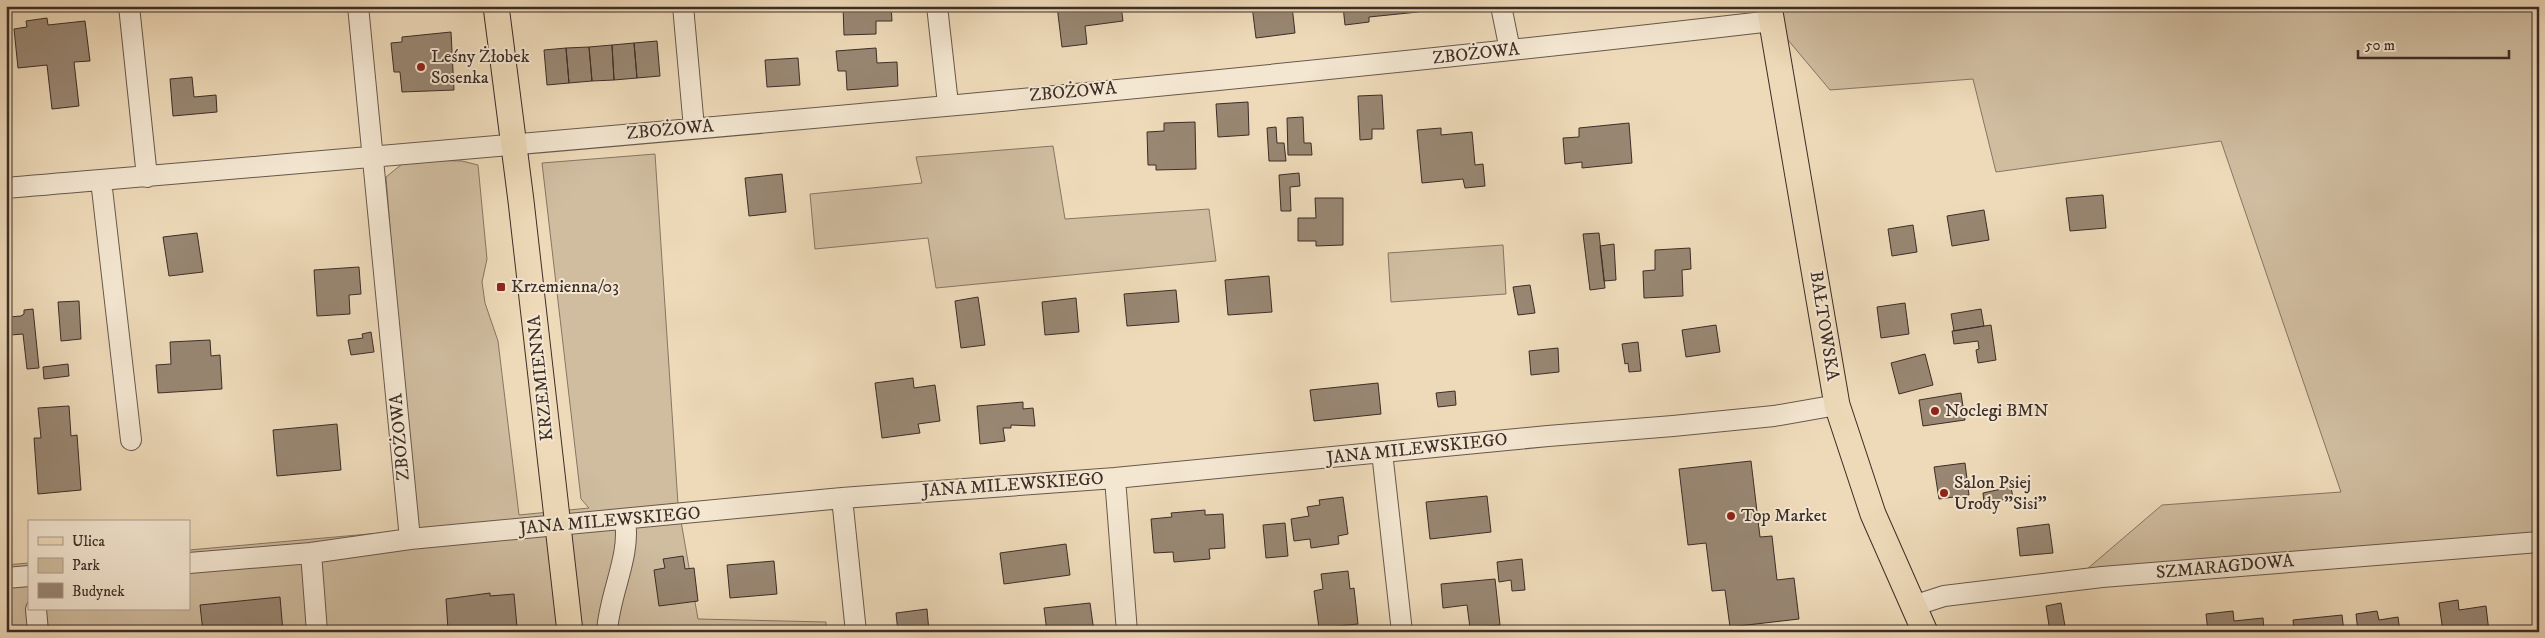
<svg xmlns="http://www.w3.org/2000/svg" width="2545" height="638" viewBox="0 0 2545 638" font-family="'IM FELL DW Pica',serif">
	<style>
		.green { fill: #d0bda0; stroke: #867564 }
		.building { fill: #998773; stroke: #3c2d27 }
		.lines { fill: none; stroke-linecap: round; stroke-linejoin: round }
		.minor-casing { stroke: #68584c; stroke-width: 22 }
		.major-casing { stroke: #3c2d27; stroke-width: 27 }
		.minor { stroke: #f4e7d2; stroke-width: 20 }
		.major { stroke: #eedab9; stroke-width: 25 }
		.poi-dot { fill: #8f2418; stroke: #f4e7d2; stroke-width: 2 }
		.labels { text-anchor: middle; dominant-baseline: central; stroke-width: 4; stroke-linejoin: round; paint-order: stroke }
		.street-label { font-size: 18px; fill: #3c2d27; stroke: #f4e7d2 }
		.poi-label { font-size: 18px; fill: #3c2d27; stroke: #f4e7d2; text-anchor: start }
	</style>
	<rect width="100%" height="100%" fill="#eedab9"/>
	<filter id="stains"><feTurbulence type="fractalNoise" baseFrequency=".004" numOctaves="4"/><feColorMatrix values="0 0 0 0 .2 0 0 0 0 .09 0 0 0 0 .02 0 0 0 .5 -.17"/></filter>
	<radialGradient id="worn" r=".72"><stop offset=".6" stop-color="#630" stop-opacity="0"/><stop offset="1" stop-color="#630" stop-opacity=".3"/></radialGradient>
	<path class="green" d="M1769 6H2539V542L2073 581 2162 505 2341 492 2221 141 1996 172 1973 79 1830 90 1772 21Z
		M1053 146 1065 219 1209 209 1216 261 936 288 928 238 815 249 810 194 922 183 916 157Z
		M655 154 678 504 698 619 826 622V632H6V565L29 563V609H189V550L414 530 386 177 407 160 462 161 478 165 487 259 482 282 485 303 498 341 519 515 589 508 581 499 542 163Z
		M1503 245 1506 294 1391 302 1388 253Z"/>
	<path class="building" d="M843 6H891L892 21H876V34L844 35Z
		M1057 6H1121L1123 21 1085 26 1087 44 1062 47Z
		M1252 6H1292L1295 33 1256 38Z
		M1343 6H1418V12L1369 17V22L1345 25Z
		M47 18 48 25 85 21 90 61 74 62 79 106 52 109 47 65 18 68 14 29 27 27 26 21Z
		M451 32 454 90 402 92 400 72H394L391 43 402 42V37Z
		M657 41 660 76 637 78 634 43Z
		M634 43 637 78 614 80 612 45Z
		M612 45 614 80 592 81 589 47Z
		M589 47 592 81 569 83 566 48Z
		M566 48 569 83 547 85 544 50Z
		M876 48 877 63 897 62 898 86 847 90 846 71H838L836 51Z
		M798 58 800 85 767 87 765 60Z
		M192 77 194 97 216 95 217 112 173 116 170 79Z
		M1382 95 1384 129H1372V139L1360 140 1358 96Z
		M1248 102 1249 135 1218 137 1216 104Z
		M1303 117 1304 143H1311L1312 155H1288L1287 118Z
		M1195 122 1196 169 1156 170V165H1148L1147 132 1164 131V123Z
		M1629 123 1632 163 1582 168V162L1565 164 1563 138 1579 137V128Z
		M1276 127 1277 143H1284L1286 161H1269L1267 128Z
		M1441 128V135L1472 132 1475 165 1483 164 1485 186 1465 188 1463 179 1422 183 1417 130Z
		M1299 173 1300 186 1290 187 1291 211H1281L1279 175Z
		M782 174 786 212 749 216 745 178Z
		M2103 195 2106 228 2070 231 2066 198Z
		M1315 198H1343V245L1316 246V241H1298V218H1316Z
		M1984 210 1989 240 1952 246 1947 216Z
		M1913 225 1917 252 1892 256 1888 229Z
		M197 233 203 272 169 276 163 237Z
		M1599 233 1605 288 1590 290 1583 234Z
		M1614 244 1616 280 1604 281 1600 246Z
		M1690 248 1691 269 1682 270 1683 296 1644 298 1643 271 1655 270V250Z
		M359 267 361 294 349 295 350 314 317 316 314 270Z
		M1269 276 1272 312 1228 315 1225 280Z
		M1530 285 1535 313 1518 315 1513 287Z
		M1176 290 1179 322 1127 326 1124 294Z
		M978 297 985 345 961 348 955 301Z
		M1076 298 1079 332 1045 335 1042 302Z
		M79 301 81 339 61 341 58 302Z
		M1905 303 1909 334 1881 338 1877 307Z
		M33 309 39 368 27 369 23 334 11 335 9 317 21 316 24 314V310Z
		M1981 309 1984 326 1954 331 1951 314Z
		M1716 325 1720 352 1686 357 1682 330Z
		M1991 325 1996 360 1978 363 1976 350 1979 349 1978 341 1954 344 1952 331Z
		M371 332 374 352 351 355 348 340 363 338 362 334Z
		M210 340 211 356 220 355 222 389 158 393 156 365 171 364 170 342Z
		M1638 342 1641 371 1629 372 1628 363 1625 364 1622 344Z
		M1558 348 1559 372 1531 375 1529 351Z
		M1925 354 1933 385 1899 394 1891 363Z
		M68 364 69 376 44 379 43 367Z
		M913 378 914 388 935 385 940 421 918 424 920 433 882 438 875 383Z
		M1378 383 1381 414 1314 421 1310 390Z
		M1455 391 1456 405 1438 407 1436 393Z
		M1961 393 1965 420 1923 426 1919 400Z
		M1023 402V409L1033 408 1035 426 1011 425V428H1003L1005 441 980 444 977 406Z
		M69 406 71 436 77 435 81 490 38 494 34 438H41L38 408Z
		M337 424 341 470 277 476 273 430Z
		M1751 461 1760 537 1772 536 1777 580 1794 578 1799 619 1730 627 1725 590 1712 591 1706 543 1688 545 1679 469Z
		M1965 463 1969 495 1939 499 1934 467Z
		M2011 487 2013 498 1984 503 1983 493Z
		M1487 496 1491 532 1430 539 1426 502Z
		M1343 497 1348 534 1338 536 1339 544 1311 548 1310 539 1294 541 1291 519 1309 516 1307 507 1320 505 1319 500Z
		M1205 510V515L1223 514 1225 548 1209 549 1210 559 1174 562 1173 552 1154 553 1151 519 1172 517 1171 513Z
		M1285 523 1288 556 1266 558 1263 525Z
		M2049 524 2053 553 2020 556 2017 528Z
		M1066 544 1070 575 1004 584 1000 553Z
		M683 556 685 569 694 568 698 601 659 606 654 570 665 568 663 559Z
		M1522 559 1525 590 1512 591 1511 580 1499 582 1497 562Z
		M774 561 777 594 730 598 727 565Z
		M1348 571 1350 589 1354 588 1358 624 1319 628 1314 591 1323 589 1321 574Z
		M1495 579 1500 625 1470 628 1467 605 1443 608 1441 584Z
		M490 593V596L514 594 517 627 493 629V632H468V627L448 629 446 599Z
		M280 597 283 632H203L200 605Z
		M2458 600 2459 610 2486 606 2489 632H2443L2439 603Z
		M1090 603 1094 632H1047L1044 608Z
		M2061 603 2066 632H2050L2046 606Z
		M927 609 929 632H898L896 613Z
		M2233 611 2234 621 2263 618 2264 632H2208L2206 614Z
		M2377 611 2379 620 2398 617 2400 632H2358L2356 614Z
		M2342 615 2344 632H2294L2293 620Z
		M819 628V632H784V630Z"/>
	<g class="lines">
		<g class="minor-casing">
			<path id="minor" d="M129 6 147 177
				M358 6 410 539
				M683 6 694 128
				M937 6 948 104
				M1501 6 1510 50
				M101 180 131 440
				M6 188C595 138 1185 89 1772 21
				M1382 452 1402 632
				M1115 478 1127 632
				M842 498 856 632
				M311 553 317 632
				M189 563 311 553 410 539 842 498 1115 478 1548 436 1673 426 1774 416 1837 405
				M6 578 29 576
				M1913 606 1944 596 2102 577 2539 542
				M36 609 38 632
				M607 632C609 594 631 557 625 520"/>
		</g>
		<g class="major-casing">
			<path id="major" d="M496 6 521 201 570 632
				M1769 6 1837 405 1873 514 1925 632"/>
		</g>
		<use href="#minor" class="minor"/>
		<use href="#major" class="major"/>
	</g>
	<g class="poi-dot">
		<circle cx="421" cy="67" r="5"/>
		<rect x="496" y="282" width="10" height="10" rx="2.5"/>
		<circle cx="1935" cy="411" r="5"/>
		<circle cx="1944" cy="493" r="5"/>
		<circle cx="1731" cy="516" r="5"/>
	</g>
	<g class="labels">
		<g class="street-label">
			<text transform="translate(1476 54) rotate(-6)">ZBOŻOWA</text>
			<text transform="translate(1073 92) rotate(-5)">ZBOŻOWA</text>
			<text transform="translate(670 130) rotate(-5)">ZBOŻOWA</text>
			<text transform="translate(1824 326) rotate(81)">BAŁTOWSKA</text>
			<text transform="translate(541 378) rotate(-96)">KRZEMIENNA</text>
			<text transform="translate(400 437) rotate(-95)">ZBOŻOWA</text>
			<text transform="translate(1417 449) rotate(-6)">JANA MILEWSKIEGO</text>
			<text transform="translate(1013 485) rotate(-4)">JANA MILEWSKIEGO</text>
			<text transform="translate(610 521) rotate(-5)">JANA MILEWSKIEGO</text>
			<text transform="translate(2225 567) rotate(-5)">SZMARAGDOWA</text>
		</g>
		<g class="poi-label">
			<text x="431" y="57">Leśny Żłobek<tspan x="431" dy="21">Sosenka</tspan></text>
			<text x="511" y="287">Krzemienna/03</text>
			<text x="1945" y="411">Noclegi BMN</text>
			<text x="1954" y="483">Salon Psiej<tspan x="1954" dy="21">Urody "Sisi"</tspan></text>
			<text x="1741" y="516">Top Market</text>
		</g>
	</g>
	<rect width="2545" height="638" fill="none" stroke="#eedab9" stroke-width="25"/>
	<rect x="8" y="8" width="2530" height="623" fill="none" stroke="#3c2d27" stroke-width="2.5"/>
	<rect x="12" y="12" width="2520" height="613" fill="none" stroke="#3c2d27"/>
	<rect x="28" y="520" width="162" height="90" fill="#f4e7d2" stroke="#aa9d8e"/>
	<rect x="38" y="537" width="25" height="8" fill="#eedab9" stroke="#aa9d8e"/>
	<text x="72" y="546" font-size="15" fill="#3c2d27">Ulica</text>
	<rect x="38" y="558" width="25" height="15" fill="#d0bda0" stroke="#aa9d8e"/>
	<text x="72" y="570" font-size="15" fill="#3c2d27">Park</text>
	<rect x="38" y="583" width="25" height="15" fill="#998773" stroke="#aa9d8e"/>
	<text x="72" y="596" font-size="15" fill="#3c2d27">Budynek</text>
	<path d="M2358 50v8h151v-8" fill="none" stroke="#3c2d27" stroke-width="2.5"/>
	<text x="2365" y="50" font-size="15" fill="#3c2d27" stroke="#f4e7d2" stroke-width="4" paint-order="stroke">50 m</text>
	<rect width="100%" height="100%" filter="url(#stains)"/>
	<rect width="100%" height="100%" fill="url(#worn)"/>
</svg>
